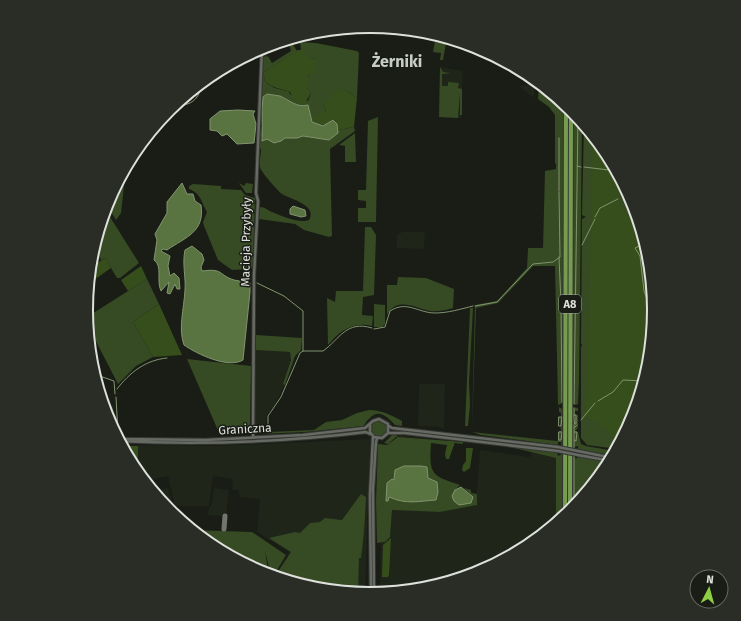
<svg xmlns="http://www.w3.org/2000/svg" width="741" height="621" viewBox="0 0 741 621" font-family="'Fira Sans',sans-serif">
	<style>
		.built { fill: #1f2519 }
		.green { fill: #364a23; fill-rule: evenodd }
		.forest { fill: #364e1c }
		.water { fill: #5a7441; stroke: #82946f }
		.lines { fill: none; stroke-linecap: round; stroke-linejoin: round }
		.stream { stroke: #82946f; stroke-width: 1 }
		.taxiway { stroke: #72746e; stroke-width: 5 }
		.secondary-casing { stroke: #353733; stroke-width: 4.5 }
		.highway-casing { stroke: #353733; stroke-width: 6 }
		.secondary { stroke: #666a62; stroke-width: 2.5 }
		.highway { stroke: #769c50; stroke-width: 4 }
		.secondary-bridge-casing { stroke: #353733; stroke-width: 4.5; stroke-linecap: butt }
		.secondary-bridge { stroke: #666a62; stroke-width: 2.5 }
		.labels { text-anchor: middle; dominant-baseline: central; stroke-width: 3; stroke-linejoin: round; paint-order: stroke }
		.shield { fill: #191d16; stroke: #a3a6a0; stroke-width: 1 }
		.shield-label { font-size: 11px; font-weight: bold; fill: #dee0db }
		.street-label { font-size: 12px; fill: #dee0db; stroke: #191d16 }
		.district-label { font-size: 16px; font-weight: bold; fill: #c7cdc3; stroke: #191d16 }
		.rim { fill: none; stroke: #dee0db; stroke-width: 2 }
	</style>
	<rect width="100%" height="100%" fill="#191d16"/>
	<path class="built" d="M440 67 463 71 461 118 439 117Z
		M535 84 534 98 519 86Z
		M402 232H425L424 249 397 248V235Z
		M256 350 290 352 291 360 283 384 285 385 274 406 266 416V431L256 430 254 426Z
		M419 384H445L444 429 440 427 418 426Z
		M109 404 114 406 116 430H113L108 419 107 410H105L108 408Z
		M370 439 365 594 315 589 282 579 289 552 257 532 260 499 240 497 238 490H232L233 479 213 476 209 506H175L168 476 144 481 134 468 121 445 219 446Z
		M480 450 530 457 531 452 556 458V525L528 547 479 573 426 590 380 594 381 543 385 542 390 537 392 510 440 512 476 505Z
		M168 488 173 505V514L153 491Z
		M214 488 229 490 226 516 208 515 209 507 212 504Z"/>
	<path class="green" d="M435 41 446 43 443 60H440L441 53 433 52Z
		M300 42 316 43 357 51 359 53 357 98 347 91 336 92 323 104 326 112 319 115 326 121 333 119 337 124 332 120C324 127 321 127 312 122L307 105C297 108 292 101 283 97 278 95 272 95 267 94L263 97 261 127 263 134 261 139H270L272 142 285 138H296L303 136 329 140 338 133V130L354 127 355 131 330 149 332 236 329 237 304 230 295 224 259 219 260 207C265 207 267 210 272 212 282 216 299 224 309 220 318 205 290 199 282 194 277 190 261 172 260 167 259 162 261 154 261 149L259 148 263 59 266 54V57L268 56 272 63 291 51 289 44H286L292 43 297 51 264 72C262 86 277 89 288 91L291 95 308 101 311 93 307 88V82L309 81 308 77 314 59 305 55 301 50Z
		M440 67 443 72 451 73 442 74V86H448V82L459 83 458 88 462 89V115H460V93L458 118 439 117Z
		M539 82 563 103V403L558 405 555 266H533L498 303 476 308 472 431 475 305 497 301 527 268 528 248H543L545 171 556 169V164L555 163V115L549 107 538 99Z
		M573 111 582 122 579 380 578 404 576 405 573 404Z
		M378 117 376 222H358V208H366V201L358 200V190H366L368 121Z
		M584 124 607 153 633 202 650 255 655 311 649 366 633 420 618 449 587 445 581 438V347L582 345 581 343 582 219 586 217 582 215Z
		M355 133 356 162H345V146L339 145Z
		M126 168 121 213 116 220 107 205Z
		M239 183 244 186 246 183 253 184 252 193H246Z
		M193 184 221 186V189L241 190 245 195 255 198 253 266 251 269 232 270 218 260 204 226 203 222 207 212C201 202 201 193 189 189V186Z
		M105 209 139 263 120 278H117L105 258 101 260 94 247Z
		M365 227H371L376 235 374 295 363 297 362 315 373 316 372 326C354 321 339 331 328 345L327 298 335 302 336 291H363Z
		M398 277 426 278 454 289 453 308C446 310 438 312 430 311 415 308 397 296 387 315V285H397Z
		M147 279 159 304 133 322 153 357 136 366 118 384 88 326 87 317Z
		M374 304 385 305V324L382 327H374Z
		M470 308H473L469 382 470 405 468 426H465Z
		M256 335 302 338 301 350 295 356 285 385 283 384 291 360 290 352 256 350Z
		M187 359 251 366 250 430 248 433C237 434 230 435 220 435Z
		M559 407 562 409V519L556 525V458L502 445 550 451 557 452 558 456 562 454 561 442H558V445L481 435 472 432 557 441 559 439V431H561L559 417H561V413L559 412Z
		M573 407 578 408V411H575V414L578 415V428L575 431 578 432 581 444 586 446 609 450 611 455 616 451 614 456 578 449V446L574 447V456L576 459 578 456 610 463 573 510Z
		M369 410C382 410 391 415 402 421V426L423 429 395 425C389 419 379 407 369 419 366 421 365 425 363 426L306 432 260 434H268V432L314 430 326 422 342 420 357 413Z
		M371 429a8 8 0 1 1 16 0a8 8 0 1 1-16 0Z
		M394 433 397 436 463 441 400 436 396 437 388 444 384 443Z
		M398 437 463 442V444L454 443V446L431 443C429 474 431 476 460 485L455 490 472 496 464 488 471 490V493L477 494V505L440 512 392 510 390 537 385 542 377 543 376 501 378 444 387 445ZM411 466 427 467 428 478 437 482V490L434 500C418 503 403 503 389 497L388 499 392 479 394 480C395 463 399 471 411 466Z
		M361 494 366 497C365 517 364 538 361 558H359L358 594 315 589 277 578V573L291 552 269 538 295 532 300 533 310 523 320 522 325 518 342 520Z
		M191 530 252 532 286 555 276 572 271 575 265 551 269 576 212 547Z"/>
	<path class="forest" d="M298 50H302C306 57 313 57 317 62L315 73 309 74 308 77 310 80 307 83V88L311 93 304 105 295 102 290 92C280 88 262 88 264 72Z
		M338 90 347 91 357 98 354 127 338 130 337 124 333 119 323 125 314 120V118L322 112H326L323 104 324 102Z
		M593 136 607 153 619 175 618 199 622 208 643 233 650 255 655 311 649 366 633 420 618 449 612 436 606 429 585 416 587 391Z
		M105 258 111 268 94 280 90 274V268Z
		M141 266 147 279 128 291 121 280Z
		M159 304 182 355 153 357 133 322Z
		M448 441 455 442 449 459H446L445 454Z
		M122 446H138V461L131 464Z
		M466 448H473L470 468 464 472 462 470 463 465 466 461Z
		M391 538 389 575 388 577H382L383 545Z"/>
	<path class="water" d="M267 94C271 95 276 95 280 96 290 100 296 108 308 105L312 122 323 126 333 120 337 124 338 133 329 140 303 136 297 138H285L281 141 274 143 267 139 262 141C263 127 261 112 263 97Z
		M238 110 255 111 253 114 256 124 254 143 237 144 227 134 222 136 217 131 210 130V119L220 111Z
		M182 183 187 194H193L195 201 201 205C205 232 186 237 167 250L163 249 161 251 170 256 168 266 170 276 174 273 179 278 180 289H177L175 284 170 294 167 293 169 282 161 291C156 281 163 266 154 260L157 240 155 234 167 213V202Z
		M293 206 305 210 306 216 301 217 290 214V209Z
		M192 246 202 254 204 260 201 267 202 271C224 268 218 275 234 280 239 281 245 282 250 283V292L243 360C228 369 197 354 184 345 178 328 184 309 185 290 186 277 182 264 185 250Z
		M404 466H421L427 467 428 478 437 482 438 492 436 500C419 501 407 505 389 497L388 501H386L387 483 392 479 394 480 395 470Z
		M461 487 473 497 471 503 459 505 454 501 452 496 455 490Z"/>
	<g class="lines">
		<path class="stream" d="M175 105C191 107 201 98 201 83
			M559 138V191
			M577 166 581 167
			M584 167 617 171
			M595 217 600 208 618 199
			M646 243 635 248 640 256 644 291 653 316V326L649 341 652 345
			M582 245 595 219
			M559 257 561 304
			M257 283 284 296 303 311V351
			M475 306 497 302 533 264 553 262 560 257 559 192
			M561 306 562 402
			M374 329 385 327 390 311C407 300 418 313 435 313 448 313 461 309 473 306
			M94 374 114 381 115 394
			M117 389C130 372 146 360 167 358
			M116 397 118 434
			M598 401 613 392 623 380 645 381
			M574 404 578 116
			M574 408V415
			M574 415H576V424H575Z
			M559 417H562L561 426H559Z
			M581 420 595 403
			M574 425V428L577 425
			M574 428V440L576 441 577 432H574
			M268 432V416L281 397 300 353 303 351H323C340 339 346 320 372 328
			M559 432H562L561 440H559Z
			M574 440V509"/>
		<path class="taxiway" d="M224 529 225 516"/>
		<g class="secondary-casing">
			<path id="secondary" d="M389 426 392 428 558 447
				M388 433H405L558 451
				M253 437 254 275 258 201 256 193 262 48
				M118 439 205 440 303 435 365 428 373 421 379 419 388 424V433L382 438 374 437 370 432V424
				M119 441C201 445 284 442 366 432L370 434
				M578 451 613 458
				M578 455 611 461
				M371 595 370 495 373 437
				M374 595 373 489 376 442 377 438"/>
		</g>
		<g class="highway-casing">
			<path id="highway" d="M570 513 571 108
				M565 517 566 105"/>
		</g>
		<use href="#secondary" class="secondary"/>
		<use href="#highway" class="highway"/>
		<g class="secondary-bridge-casing">
			<path id="secondary-bridge" d="M558 447 578 451
				M558 451 578 455"/>
		</g>
		<use href="#secondary-bridge" class="secondary-bridge"/>
	</g>
	<g class="labels">
		<rect class="shield" x="559" y="295" width="22" height="18" rx="3"/>
		<g class="shield-label">
			<text x="570" y="304">A8</text>
		</g>
		<g class="street-label">
			<text transform="translate(246 242) rotate(-89)">Macieja Przybyły</text>
			<text transform="translate(245 429) rotate(-3)">Graniczna</text>
		</g>
		<g class="district-label">
			<text x="397" y="61">Żerniki</text>
		</g>
	</g>
	<path d="M0 0H741V621H0ZM93 310a277 277 0 1 1 554 0a277 277 0 1 1-554 0Z" fill="#292d26" fill-rule="evenodd"/>
	<path class="rim" d="M93 310a277 277 0 1 1 554 0a277 277 0 1 1-554 0Z"/>
	<g transform="translate(709 589) rotate(6)"><circle r="19" fill="#191d16" stroke="#686b65"/>
	<path d="M0-3L7 15L0 10L-7 15Z" fill="#8ece43"/>
	<text y="-6" font-size="11" font-weight="bold" text-anchor="middle" fill="#dee0db">N</text>
	</g>
</svg>
